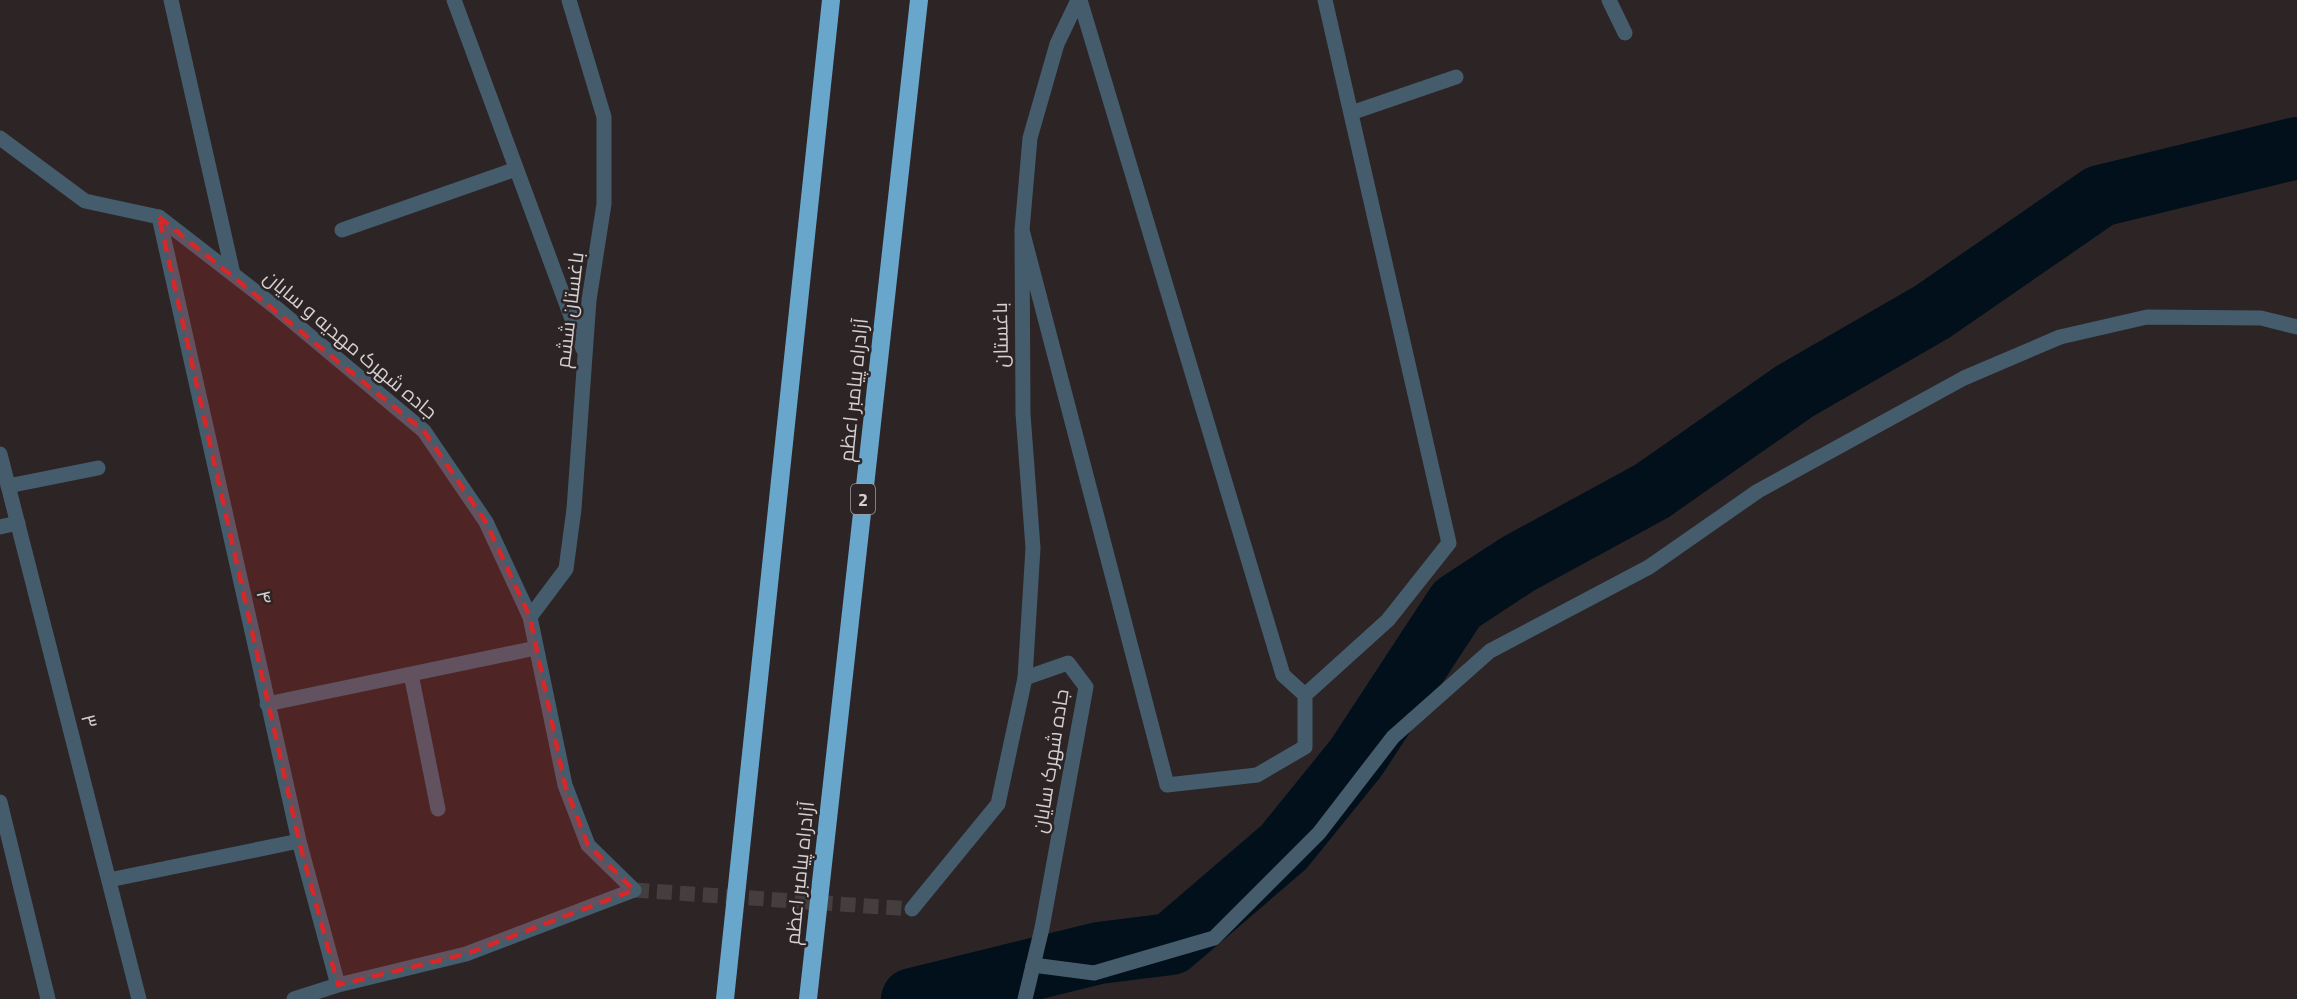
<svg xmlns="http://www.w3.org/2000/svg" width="2297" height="999" viewBox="0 0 2297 999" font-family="Georgia,Cairo,serif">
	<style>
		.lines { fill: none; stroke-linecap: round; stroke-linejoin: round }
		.river { stroke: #01101b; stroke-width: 62 }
		.tertiary-tunnel { stroke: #453e3f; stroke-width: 15; stroke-dasharray: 15 8; stroke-linecap: butt }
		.minor { stroke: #455c6c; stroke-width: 15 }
		.tertiary { stroke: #455c6c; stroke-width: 15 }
		.motorway { stroke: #69a6cc; stroke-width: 18 }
		.marked { fill: #d62828; fill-opacity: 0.2; stroke: #d62828; stroke-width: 4.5; stroke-dasharray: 12 8; stroke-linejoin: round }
		.labels { text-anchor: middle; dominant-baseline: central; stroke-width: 5; stroke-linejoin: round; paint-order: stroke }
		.shield { fill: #2c2425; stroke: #a29c9d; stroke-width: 1.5 }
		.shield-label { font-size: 18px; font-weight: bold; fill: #d5cfd0 }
		.street-label { font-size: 20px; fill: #d5cfd0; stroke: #2c2425 }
	</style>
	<rect width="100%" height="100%" fill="#2c2425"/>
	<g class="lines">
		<path class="river" d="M912 999 1099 953 1171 944 1284 847 1356 758 1457 604 1518 564 1652 491 1795 391 1932 312 2100 196 2297 148"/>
		<path class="tertiary-tunnel" d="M634 890 912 909"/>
		<path class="minor" d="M171 0 233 274
			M454 0 583 349
			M1080 0 1283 675 1305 695
			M1609 0 1625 33
			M1351 113 1456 77
			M159 217 299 841 338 985
			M342 230 516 169
			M1022 230 1167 785 1257 775 1305 747V695L1388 620 1449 543 1325 0
			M0 454 139 999
			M8 486 98 468
			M0 527 18 523
			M530 617 566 569 574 509 589 300 604 204V117L569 0
			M411 674 438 809
			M1025 678 1033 548 1023 414 1022 230 1030 138 1057 44 1078 0
			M267 704 536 648
			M0 802 48 999
			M109 880 299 841
			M1033 965 1094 973 1214 938 1319 833 1393 737 1490 651 1649 567 1758 491 1964 378 2060 337 2147 317 2261 318 2297 327
			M294 999 338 985 466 954 634 890"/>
		<path class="tertiary" d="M0 138 85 201 159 217 274 306 424 431 486 522 530 617 565 785 588 845 634 890
			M912 909 998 804 1025 678 1068 663 1086 687 1042 928 1025 999"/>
		<path class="motorway" d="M725 999 831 0
			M808 999 919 0"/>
	</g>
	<path class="marked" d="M159 217 424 431 486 522 530 617 565 785 588 845 634 890 466 954 338 985 299 841Z"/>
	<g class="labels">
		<rect class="shield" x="851" y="484" width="24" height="30" rx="4.5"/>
		<g class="shield-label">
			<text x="863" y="499">2</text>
		</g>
		<g class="street-label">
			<text transform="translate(569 310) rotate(-83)">باغستان ششم</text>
			<text transform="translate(1000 335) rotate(-91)">باغستان</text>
			<text transform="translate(351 344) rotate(40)">جاده شهرک مهدیه و سایان</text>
			<text transform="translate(853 390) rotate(-84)">آزادراه پیامبر اعظم</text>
			<text transform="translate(265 597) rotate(77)">۴</text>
			<text transform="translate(90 721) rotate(76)">۳</text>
			<text transform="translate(1050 761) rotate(-81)">جاده شهرک سایان</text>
			<text transform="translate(799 873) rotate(-84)">آزادراه پیامبر اعظم</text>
		</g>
	</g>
</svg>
